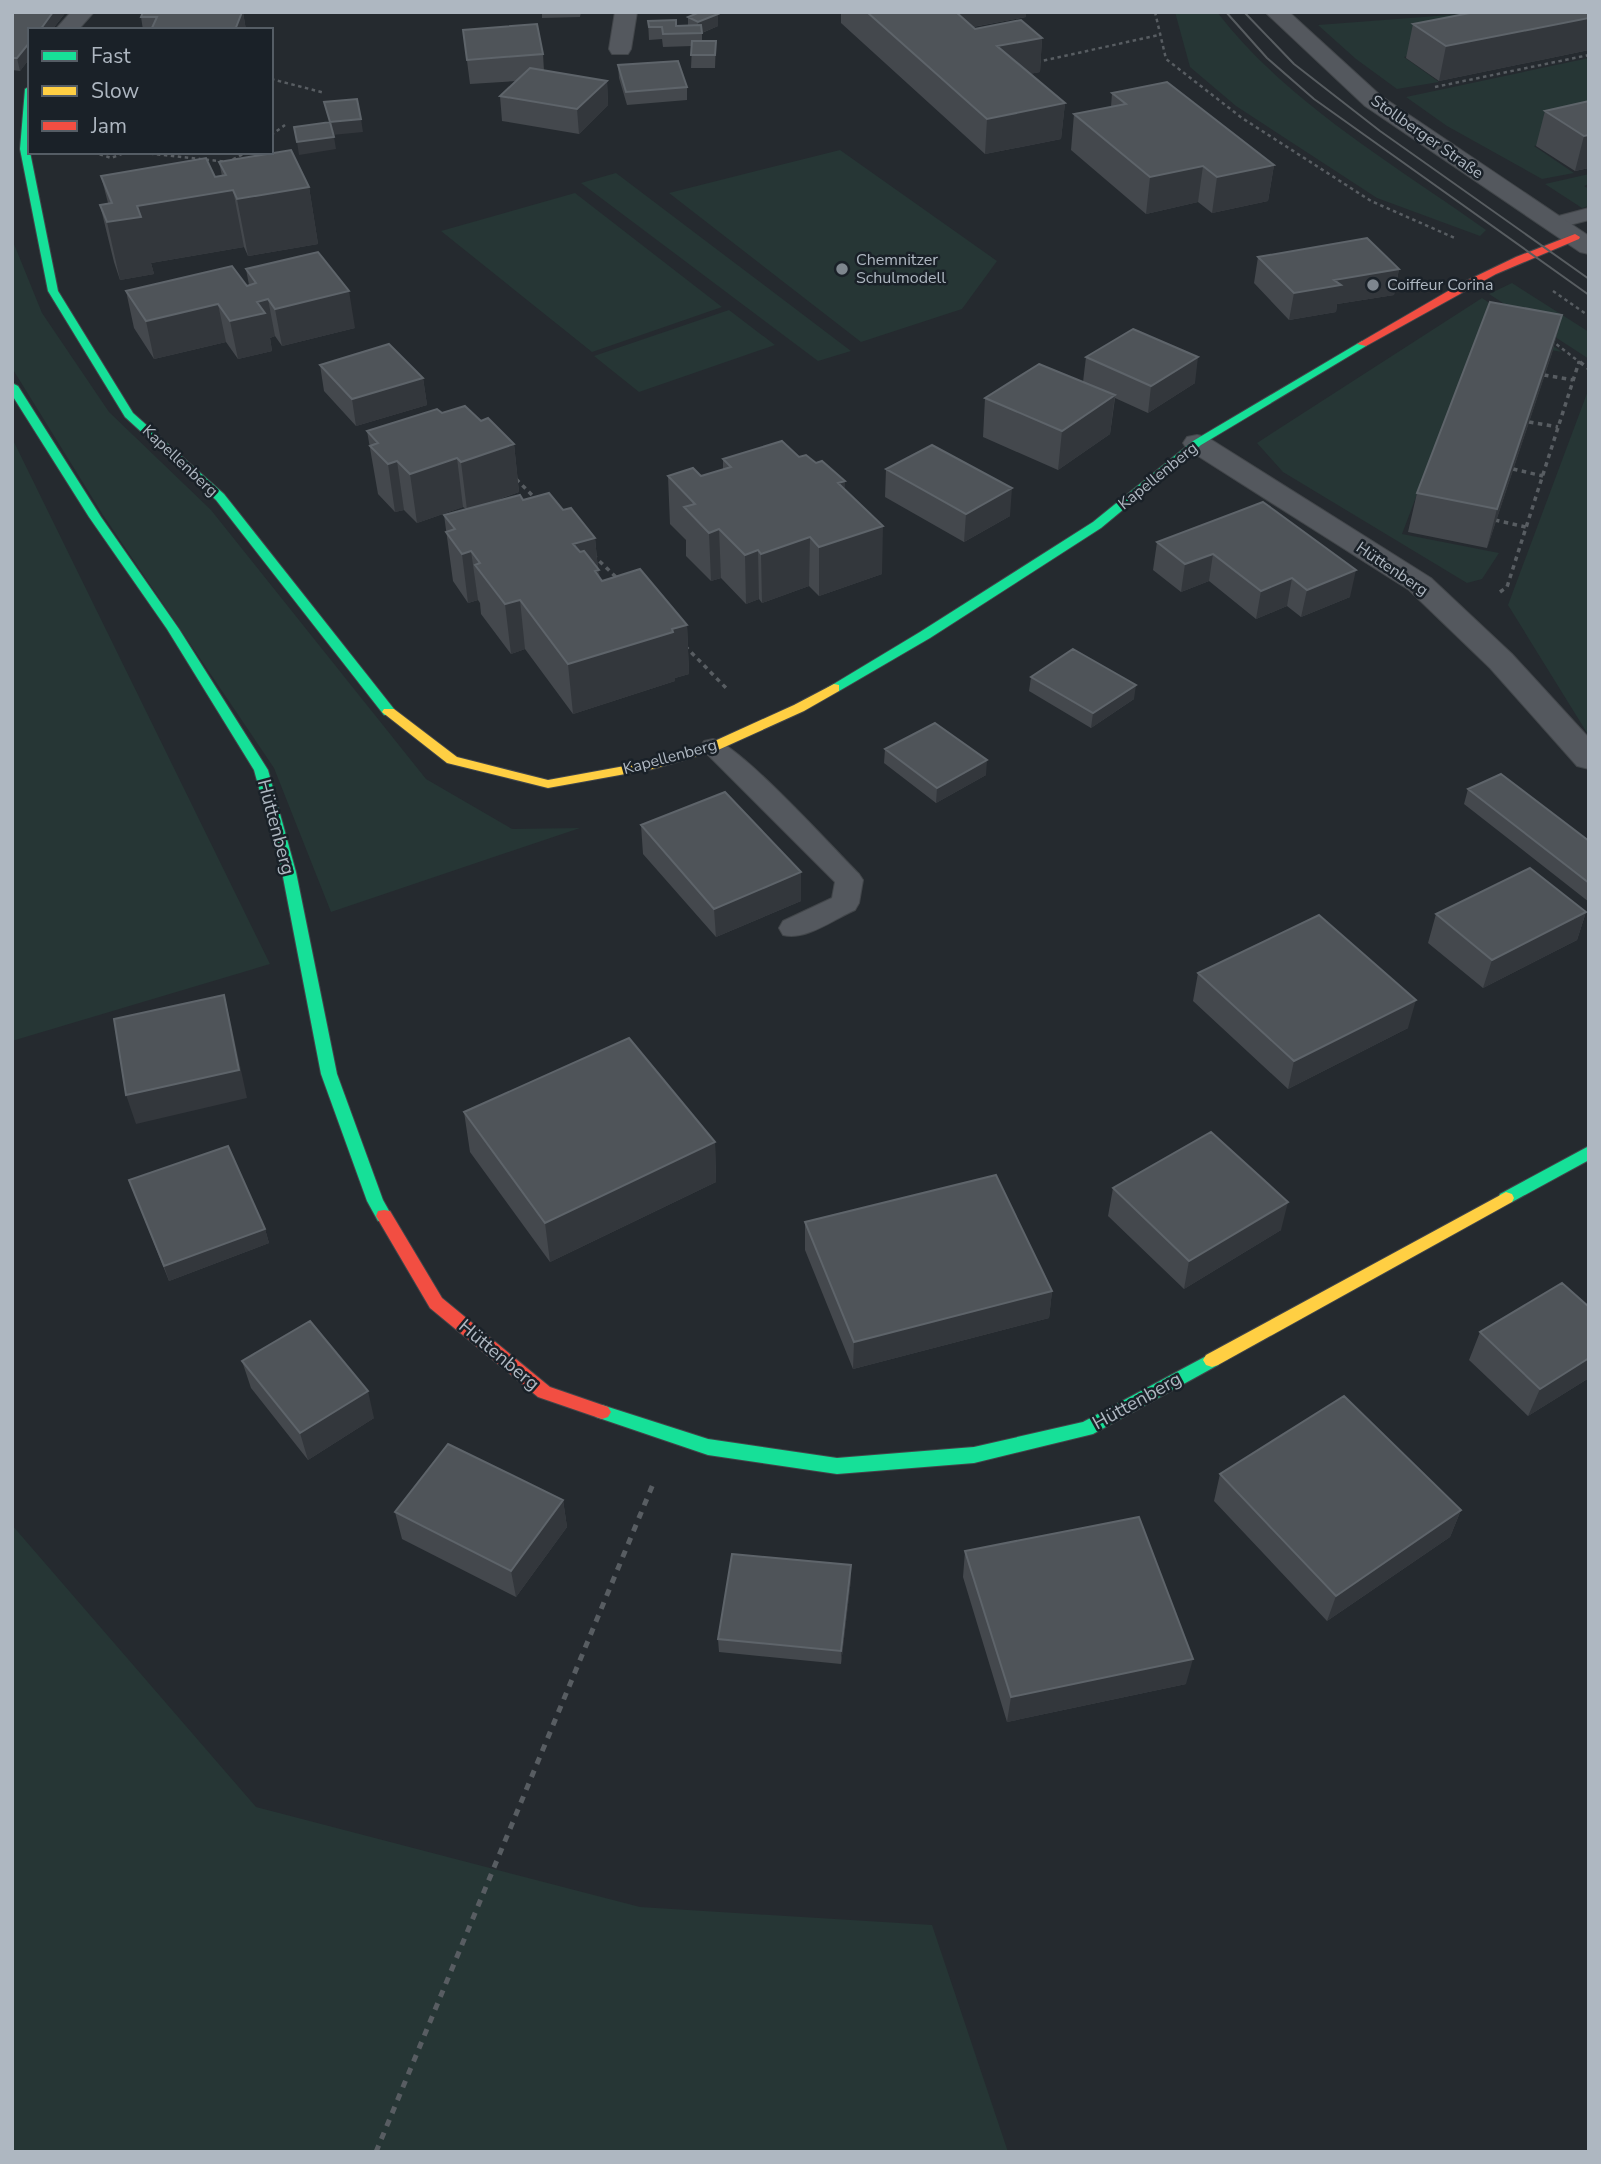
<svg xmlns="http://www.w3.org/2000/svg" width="1601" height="2164" viewBox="0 0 1601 2164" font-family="'Nunito Sans',sans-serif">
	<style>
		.green { fill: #263635 }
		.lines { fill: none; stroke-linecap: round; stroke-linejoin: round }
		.lane-casing { stroke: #42464a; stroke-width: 2 }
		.street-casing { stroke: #42464a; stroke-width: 2 }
		.fast-casing { stroke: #42464a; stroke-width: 2 }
		.slow-casing { stroke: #42464a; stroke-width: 2 }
		.jam-casing { stroke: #42464a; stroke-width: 2 }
		.path-far2 { stroke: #585d62; stroke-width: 2.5; stroke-dasharray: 3.5 3.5; stroke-linecap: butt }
		.path-far1 { stroke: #585d62; stroke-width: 3.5; stroke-dasharray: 4.5 4.5; stroke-linecap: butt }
		.path { stroke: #585d62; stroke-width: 5; stroke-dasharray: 7 7; stroke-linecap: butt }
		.lane { fill: #54585e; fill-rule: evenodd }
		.street { fill: #54585e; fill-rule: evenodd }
		.fast { fill: #16e098; fill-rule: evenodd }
		.slow { fill: #ffcf43; fill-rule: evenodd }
		.jam { fill: #f24e42; fill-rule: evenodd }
		.tram { stroke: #585d61; stroke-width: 2 }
		.wall { fill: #44484d }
		.shaded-wall { fill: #33373c }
		.building { fill: #4f5459; stroke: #5e646a; stroke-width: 2 }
		.poi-dot { fill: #7e868e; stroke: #1a2128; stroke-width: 2.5 }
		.labels { text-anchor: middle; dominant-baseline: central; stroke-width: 5; stroke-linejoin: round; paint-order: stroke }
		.far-street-label { font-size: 16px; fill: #aeb7c1; stroke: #1a2128 }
		.far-poi-label { font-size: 16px; fill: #aeb7c1; stroke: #1a2128; text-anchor: start }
		.street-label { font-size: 19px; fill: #aeb7c1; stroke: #1a2128 }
	</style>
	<rect width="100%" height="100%" fill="#252a2f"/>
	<path class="green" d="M1175 12H1217C1287 103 1394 164 1486 230L1480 236 1377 198 1236 106 1190 67Z
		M1489 12H1589L1571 23 1404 57 1439 82 1397 89 1356 59 1318 25Z
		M1589 58V133L1534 146 1574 173 1542 179 1447 126 1406 97Z
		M840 150 997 261 962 309 861 342 669 193Z
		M616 173 851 351 818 361 581 183Z
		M1589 174V184L1584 186 1589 189V206L1582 208 1545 184Z
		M575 193 722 307 592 352 441 231Z
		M12 225 14 244 42 313 109 412 211 510 426 779 512 829 580 828 331 912 274 768 103 515 12 368Z
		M1512 283 1589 332V359L1489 294Z
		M1482 298 1562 352 1477 337 1402 534 1499 553 1482 579 1467 583 1283 472 1257 443Z
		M729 310 775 345 639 392 594 356Z
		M1589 388V736L1508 605Z
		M12 438 270 964 12 1041Z
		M12 1525 256 1807 640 1907 932 1925 1008 2152H12Z"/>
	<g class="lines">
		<g class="lane-casing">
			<path id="lane" d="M1589 208V220L1554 229 1544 223 1547 219Z
				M713 739C741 746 832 847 859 874L863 880 859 903 855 910C834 919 806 941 783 935L779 928 783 921 832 898 835 882 700 747 704 741Z"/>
		</g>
		<g class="street-casing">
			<path id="street" d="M71 12H94L78 30H55Z
				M615 12H637L631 49 628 54H612L609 49Z
				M1265 12H1289L1381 96 1589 236V254L1580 252 1365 106Z
				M1197 435 1207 437 1431 578 1512 654 1589 738V769L1577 766 1490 668 1409 590 1187 449 1183 443 1187 437Z"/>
		</g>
		<g class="fast-casing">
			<path id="fast" d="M30 86V152L58 291 133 413 224 494 394 709V715H384L216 500 125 417 48 291 20 149 25 89Z
				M1362 341 1367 344 1366 346 1201 445 1101 528 930 638 839 691H829L827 688 920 632 1093 522 1193 441Z
				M12 383 18 386 101 517 179 629 268 770 296 872 337 1074 383 1200 392 1216 390 1221H378L367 1201 321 1074 282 872 254 770 167 629 89 517 12 395Z
				M1589 1146V1160L1512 1202H1500L1498 1198 1500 1194Z
				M1212 1353 1218 1355 1221 1360 1218 1365 1093 1434 974 1463 837 1474 708 1455 596 1417 593 1412 596 1407 602 1405 708 1439 837 1458 974 1447 1083 1422Z"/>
		</g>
		<g class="slow-casing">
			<path id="slow" d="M834 684 839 685V691L804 711 718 750 653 769 548 788 447 763 382 712 384 709H394L457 757 548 780 652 761 708 744 794 705Z
				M1506 1192 1512 1194 1514 1198 1512 1202 1218 1365 1212 1367 1206 1365 1203 1360 1206 1355Z"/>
		</g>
		<g class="jam-casing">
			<path id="jam" d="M1575 234 1580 237 1579 239 1496 274 1366 346 1357 344 1462 283 1516 257Z
				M384 1210 390 1211 442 1298 550 1387 608 1407 611 1412 608 1417 602 1419 538 1397 430 1308 376 1216 378 1211Z"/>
		</g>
		<path class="path-far2" d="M1155 12 1166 59 1242 118 1371 201 1457 239
			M1037 62 1159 35
			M271 79 325 93
			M1435 87 1589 55
			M271 135 285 125
			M93 152 111 158 127 152
			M136 152 228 162 247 152
			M1553 291 1589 316
			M1551 340 1582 364
			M1578 364 1579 361"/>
		<path class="path-far1" d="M1580 362 1589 369
			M1544 375 1573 380
			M1529 422 1558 427
			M1513 469 1543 476
			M516 479 537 500
			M1495 520 1526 527
			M593 555 617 578
			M1500 592 1507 587 1579 362
			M685 646 728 690"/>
		<path class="path" d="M376 2152 653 1484"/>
		<use href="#lane" class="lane"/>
		<use href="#street" class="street"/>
		<use href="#fast" class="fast"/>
		<use href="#slow" class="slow"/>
		<use href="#jam" class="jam"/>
		<path class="tram" d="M1226 12 1267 58 1314 99 1589 295
			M1244 12 1294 64 1380 131 1589 279"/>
	</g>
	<path class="wall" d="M12 12H66L52 30H30V58L20 71 12 70Z
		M243 12 246 30H143L141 17Z
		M542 12H581L580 17 542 18Z
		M841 12H1026V17L973 27 975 29 1042 38 1040 72 1029 74 1065 103 1061 139 985 154 841 23Z
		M1589 12V50L1439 81 1406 58 1413 24Z
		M718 14V26L702 33V41H716L715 68H691L692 46 663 47 662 39 649 40 648 21 676 26H688V17Z
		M463 30 543 54 544 71 607 81 608 105 579 134 502 121 500 96 517 81 470 84Z
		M618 65 687 87V100L627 105 619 78Z
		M1112 93 1274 165 1268 201 1212 213 1198 202 1146 214 1071 150 1074 114 1111 107Z
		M1589 101V168L1575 171 1536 146 1545 111Z
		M219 162 309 187 318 244 248 256 244 247 151 263 154 274 120 280 114 262 100 205 108 203 101 176 215 177 222 176Z
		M1258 257 1399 269 1394 295 1337 304 1336 312 1289 320 1254 283Z
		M246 269 355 328 282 346 275 336 270 338 272 351 238 359 226 342 154 359 134 328 126 291 247 286 249 285Z
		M1562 315 1552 353 1487 548 1408 532 1417 493Z
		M1086 357 1195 383 1148 413 1115 398 1110 434 1058 470 983 437 985 398 1083 382Z
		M320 365 423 378 427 405 356 426 324 391Z
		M442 413 514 444 519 492 480 506 523 500 563 510 595 538 598 569 599 577 602 581 687 625 689 674 675 678V681L573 714 525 649 511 654 481 614 480 603 478 600 468 603 453 581 444 515 466 509 463 507 417 523 404 510 395 512 378 494 367 431Z
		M799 457 845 490 882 574 819 596 809 586 762 603 759 599 746 604 721 578 711 581 686 556V540L670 524 668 476H701L723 469V459Z
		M886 469 1010 516 964 542 885 497Z
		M1263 502 1350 597 1301 617 1287 606 1256 619 1209 581 1181 592 1153 570 1157 542Z
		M1031 677 1134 699 1091 728 1029 691Z
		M885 749 986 775 936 803 884 763Z
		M1468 789 1589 841V902L1464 804Z
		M641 825 801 901 716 937 643 854Z
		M1586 912 1577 940 1483 988 1428 943 1436 914Z
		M1198 973 1408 1028 1288 1089 1193 1001Z
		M464 1112 715 1142 716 1182 550 1262 470 1152Z
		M129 1180 265 1229 269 1243 169 1281Z
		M1113 1188 1281 1230 1184 1289 1108 1216Z
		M805 1222 1052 1291 1049 1318 853 1369 805 1250Z
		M1589 1307V1378L1528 1416 1469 1360 1480 1332Z
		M242 1361 374 1418 308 1460 251 1388Z
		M1220 1474 1461 1510 1450 1537 1327 1621 1214 1501Z
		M563 1500 567 1527 516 1597 402 1539 395 1512Z
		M965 1551 1186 1684 1007 1722 963 1577Z
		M851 1579 841 1664 719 1652 718 1639Z"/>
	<path class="shaded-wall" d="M53 12H66L52 30H40Z
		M242 12H243L246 30H235Z
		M940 12H1026V17L939 33Z
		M718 14V26L699 34 698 22Z
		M1589 18V50L1439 81 1446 46Z
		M1042 38 1040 72 994 81 997 46Z
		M30 42V58L20 71 17 58Z
		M607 81 608 105 579 134 577 109Z
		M1065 103 1061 139 985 154 987 119Z
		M361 119 363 132 332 135 330 122Z
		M1589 135V168L1575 171 1584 136Z
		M334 137 336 149 299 155 297 142Z
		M1274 165 1268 201 1212 213 1217 177Z
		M1203 166 1198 202 1146 214 1150 177Z
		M309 187 318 244 248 256 237 199Z
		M233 190 244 247 151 263 154 274 120 280 107 222 137 206Z
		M1399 269 1394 295 1337 304 1336 312 1289 320 1294 293 1334 280Z
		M349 291 355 328 282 346 275 309Z
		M268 299 275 336 270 338 272 351 238 359 230 321 257 302Z
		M218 304 226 342 154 359 146 321Z
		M1562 315 1552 353 1487 548 1497 509Z
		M1198 357 1195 383 1148 413 1151 386Z
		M423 378 427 405 356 426 352 399Z
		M1115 395 1110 434 1058 470 1062 431Z
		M514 444 519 492 467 510 461 462Z
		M457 458 463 507 417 523 410 474Z
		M397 461 404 510 395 512 388 464Z
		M845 481 844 530 838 483Z
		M1012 488 1010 516 964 542 966 514Z
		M883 526 882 574 819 596V547Z
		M719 529 721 578 711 581 709 533Z
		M810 537 809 586 762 603 761 554Z
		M595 538 598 570H599L603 619 573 544Z
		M758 550 759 599 746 604 745 555Z
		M471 551 478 600 468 603 462 554Z
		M1213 554 1209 581 1181 592 1185 564Z
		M1356 570 1350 597 1301 617 1307 590Z
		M1292 578 1287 606 1256 619 1261 591Z
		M520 600 525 649 511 654 505 604Z
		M687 625 689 674 675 678V681L573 714 568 664Z
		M1136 685 1134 699 1091 728 1093 713Z
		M987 760 986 775 936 803 937 788Z
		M801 872V901L716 937 714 909Z
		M1586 912 1577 940 1483 988 1492 960Z
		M224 995 231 1024 247 1098 136 1124 126 1095Z
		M1416 1000 1408 1028 1288 1089 1294 1061Z
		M715 1142 716 1182 550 1262 545 1223Z
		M1288 1202 1281 1230 1184 1289 1189 1261Z
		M265 1229 269 1243 169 1281 164 1266Z
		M1052 1291 1049 1318 853 1369 854 1342Z
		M1589 1358V1378L1528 1416 1540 1389Z
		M368 1391 374 1418 308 1460 300 1433Z
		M563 1500 567 1527 516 1597 511 1571Z
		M1461 1510 1450 1537 1327 1621 1336 1596Z
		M851 1565V1579L841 1664V1651Z
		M1193 1659 1186 1684 1007 1722 1011 1697Z"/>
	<path class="building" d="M12 12H53L40 30H30V42L17 58H12Z
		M143 12H242L235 30H151L157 17H141Z
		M700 12H715L718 14 698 22 688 17Z
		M867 12H956L975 29 1021 20 1042 38 997 46 1065 103 987 119Z
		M1475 12H1589V18L1446 46 1413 24Z
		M676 20V26L701 25 702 33 663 34 662 27H649L648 21Z
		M537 24 543 54 467 60 463 30Z
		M692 41H716L715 55H691Z
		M678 61 687 87 626 92 618 65Z
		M530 68 607 81 577 109 500 96Z
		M1167 82 1274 165 1217 177 1203 166 1150 177 1074 114 1126 104 1112 93Z
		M357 99 361 119 330 122 324 102Z
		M1589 101V135L1584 136 1545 111Z
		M330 122 334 137 297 142 294 127Z
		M291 150 309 187 237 199 233 190 137 206 141 217 107 222 100 205 112 203 101 176 206 158 215 177 226 175 219 162Z
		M1367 238 1399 269 1334 280 1341 285 1294 293 1258 257Z
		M318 252 349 291 275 309 268 299 257 302 265 313 230 321 218 304 146 321 126 291 232 266 247 286 256 283 246 269Z
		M1490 302 1562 315 1497 509 1417 493Z
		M1133 329 1198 357 1151 386 1086 357Z
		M389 344 423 378 352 399 320 365Z
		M1039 364 1115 395 1062 431 985 398Z
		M465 406 481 421 488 418 514 444 461 462 457 458 410 474 397 461 388 464 370 446 378 443 367 431 437 409 442 413Z
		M782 441 799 457 806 455 816 463 822 461 845 481 838 483 883 526 819 547 810 537 761 554 758 550 745 555 719 529 709 533 684 507 695 504 668 476 693 468 701 476 731 467 723 459Z
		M932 445 1012 488 966 514 886 469Z
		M549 493 563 510 571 508 595 538 573 544 580 552 584 551 599 570 595 571 602 581 640 569 687 625 672 629 673 632 568 664 520 600 505 604 475 565 480 563 471 551 462 554 446 532 455 529 444 515 520 495 523 500Z
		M1263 502 1356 570 1307 590 1292 578 1261 591 1213 554 1185 564 1157 542Z
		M1073 649 1136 685 1093 713 1031 677Z
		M935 723 987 760 937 788 885 749Z
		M1501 774 1589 841V883L1468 789Z
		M725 792 801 872 714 909 641 825Z
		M1530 868 1586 912 1492 960 1436 914Z
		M1319 915 1416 1000 1294 1061 1198 973Z
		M224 995 239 1070 126 1095 114 1019Z
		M629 1038 715 1142 545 1223 464 1112Z
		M1211 1132 1288 1202 1189 1261 1113 1188Z
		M228 1146 265 1229 164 1266 129 1180Z
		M996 1175 1052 1291 854 1342 805 1222Z
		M1562 1283 1589 1307V1358L1540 1389 1480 1332Z
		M310 1321 368 1391 300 1433 242 1361Z
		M1344 1396 1461 1510 1336 1596 1220 1474Z
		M448 1444 563 1500 511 1571 395 1512Z
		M1139 1517 1193 1659 1011 1697 965 1551Z
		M732 1554 851 1565 841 1651 718 1639Z"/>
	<g class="poi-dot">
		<circle cx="842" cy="269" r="7"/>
		<circle cx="1373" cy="285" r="7"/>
	</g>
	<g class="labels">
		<g class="far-street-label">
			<text transform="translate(1427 137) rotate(35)">Stollberger Straße</text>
			<text transform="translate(180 461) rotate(43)">Kapellenberg</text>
			<text transform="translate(1158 476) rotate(-39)">Kapellenberg</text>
			<text transform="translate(1392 569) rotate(34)">Hüttenberg</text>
			<text transform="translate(670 757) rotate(-15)">Kapellenberg</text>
		</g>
		<g class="far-poi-label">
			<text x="856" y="260">Chemnitzer<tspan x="856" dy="18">Schulmodell</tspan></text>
			<text x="1387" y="285">Coiffeur Corina</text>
		</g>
		<g class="street-label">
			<text transform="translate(276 827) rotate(75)">Hüttenberg</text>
			<text transform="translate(499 1355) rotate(40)">Hüttenberg</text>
			<text transform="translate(1137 1401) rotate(-29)">Hüttenberg</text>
		</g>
	</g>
	<rect width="1601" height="2164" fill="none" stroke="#aeb7c1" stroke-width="28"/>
	<rect x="28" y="28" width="245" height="126" fill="#1a2128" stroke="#555d65" stroke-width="2"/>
	<rect x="42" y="51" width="35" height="10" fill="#16e098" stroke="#555d65" stroke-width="2"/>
	<text x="91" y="63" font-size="21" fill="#aeb7c1">Fast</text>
	<rect x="42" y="86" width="35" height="10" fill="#ffcf43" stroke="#555d65" stroke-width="2"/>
	<text x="91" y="98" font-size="21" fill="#aeb7c1">Slow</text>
	<rect x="42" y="121" width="35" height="10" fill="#f24e42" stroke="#555d65" stroke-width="2"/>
	<text x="91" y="133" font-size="21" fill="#aeb7c1">Jam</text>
</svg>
